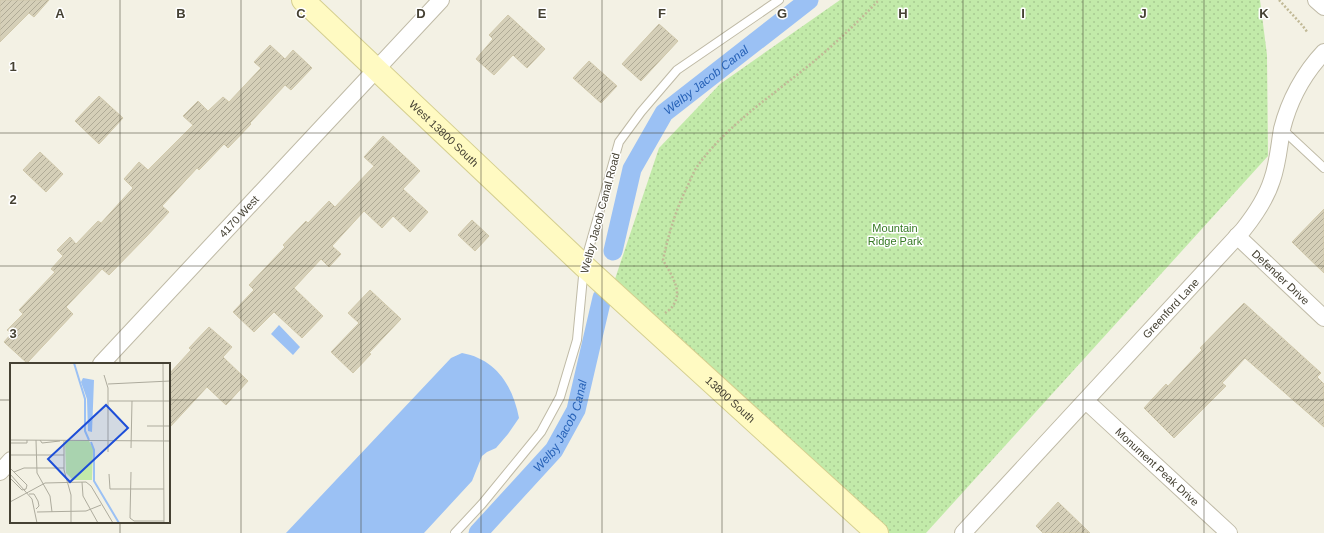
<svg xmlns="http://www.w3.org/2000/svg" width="1324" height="533" viewBox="0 0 1324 533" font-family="Helvetica,sans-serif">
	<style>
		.green { fill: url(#green-dots) }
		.water { fill: #9bc1f4 }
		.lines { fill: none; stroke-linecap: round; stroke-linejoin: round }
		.canal { stroke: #9bc1f4; stroke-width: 19 }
		.building { fill: url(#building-hatch); stroke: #d0c8ab }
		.lane-casing { stroke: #bfbaa6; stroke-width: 10 }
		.street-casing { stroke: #bfbaa6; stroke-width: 18 }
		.secondary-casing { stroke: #d5cf90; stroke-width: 24 }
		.path { stroke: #c1b996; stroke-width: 2.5; stroke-dasharray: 2 2; stroke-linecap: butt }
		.lane { stroke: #fff; stroke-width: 8 }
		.street { stroke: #fff; stroke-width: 16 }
		.secondary { stroke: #fffac2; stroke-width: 22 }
		.grid { fill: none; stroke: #454133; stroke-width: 1; stroke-opacity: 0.55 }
		.labels { text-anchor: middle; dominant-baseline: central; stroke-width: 3; stroke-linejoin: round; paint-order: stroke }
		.street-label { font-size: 11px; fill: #454133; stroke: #fff }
		.park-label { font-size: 11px; fill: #367a24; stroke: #fff }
		.water-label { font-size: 12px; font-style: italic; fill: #2762b7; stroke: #fff }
		.inset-river { fill: none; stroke: #9bc1f4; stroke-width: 2 }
		.inset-road { fill: none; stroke: #adab9d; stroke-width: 1 }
		.view { fill: #1d4ed8; fill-opacity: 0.15; stroke: #1d4ed8; stroke-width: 2 }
		.inset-edge { fill: none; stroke: #454133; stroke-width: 2 }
		.grid-label { font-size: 13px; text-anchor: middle; font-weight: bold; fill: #454133; stroke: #fff; stroke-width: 3; stroke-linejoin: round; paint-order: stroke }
	</style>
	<defs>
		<pattern id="green-dots" width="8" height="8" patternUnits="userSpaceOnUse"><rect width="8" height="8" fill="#c2eaa9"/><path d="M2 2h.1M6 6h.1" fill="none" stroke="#a8ca92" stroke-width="1.8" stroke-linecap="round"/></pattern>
		<pattern id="building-hatch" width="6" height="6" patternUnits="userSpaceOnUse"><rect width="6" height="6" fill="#d5cfb8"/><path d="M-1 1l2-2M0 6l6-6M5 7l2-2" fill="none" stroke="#afaa96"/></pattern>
	</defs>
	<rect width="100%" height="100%" fill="#f3f1e4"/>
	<path class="green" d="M840 0H1260L1267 55 1268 156 926 533H888L615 279 659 148 720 84Z"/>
	<path class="water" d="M279 325 300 347 293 355 271 334Z
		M462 353C496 359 513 386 519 418L508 434 496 448 487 452 482 456 472 481 424 533H286L451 358Z"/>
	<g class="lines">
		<g class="canal">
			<path id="s1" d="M613 251 632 169 664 113 809 0"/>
			<path id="s2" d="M478 533 554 450 576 410 602 298"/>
		</g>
	</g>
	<path class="building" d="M0 0H49L34 17 29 13 0 42Z
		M508 15 545 49 527 68 513 55 494 75 476 59 493 39 489 35Z
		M659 24 678 41 641 81 622 64Z
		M270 45 285 59 293 50 312 68 291 90 285 85 250 123 251 124 228 148 224 144 199 170 197 168 162 206 169 212 146 237 109 275 102 269 66 307 73 314 27 363 4 342 11 334 7 330 23 314 19 310 55 272 51 269 63 256 57 250 70 237 76 244 98 221 101 223 133 188 124 179 139 162 148 170 193 125 183 116 198 101 208 111 223 97 229 102 261 68 254 62Z
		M589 61 617 86 601 103 573 78Z
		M99 96 123 118 99 144 75 121Z
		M383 136 420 171 403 189 428 212 410 232 393 216 382 228 364 211 332 246 341 254 329 267 321 259 294 288 323 316 302 338 274 312 254 332 233 312 254 290 249 285 285 247 283 245 306 221 308 223 329 201 335 207 374 166 364 157Z
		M40 152 63 174 46 192 23 170Z
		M1324 209V273L1292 242Z
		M472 220 489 236 475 251 458 235Z
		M370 290 401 319 369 353 371 354 353 373 331 352 359 323 348 313Z
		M1244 303 1321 373 1317 377 1324 384V427L1245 358 1222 383 1226 386 1174 438 1144 408 1166 384 1168 386 1202 350 1200 348Z
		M209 327 232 347 223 357 248 381 226 405 207 387 169 428V374L191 350 189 348Z
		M1058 502 1090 533H1043L1036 526Z"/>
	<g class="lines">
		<g class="lane-casing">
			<path id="lane" d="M1282 129 1324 168
				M455 533 482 504 541 432 560 397 577 340 584 266 619 142 641 112 677 70 779 0"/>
		</g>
		<g class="street-casing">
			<g id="street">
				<path d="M1316 0 1324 7"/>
				<path id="s3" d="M1237 236 1324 318"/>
				<path id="s4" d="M101 364 441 0"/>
				<path id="s5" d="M1086 401 1229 533"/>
				<path d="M0 472 11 460"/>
				<path id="s6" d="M963 533 1243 230C1255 215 1266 199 1272 180 1278 163 1279 146 1282 129 1289 101 1304 73 1324 52"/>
			</g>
		</g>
		<g class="secondary-casing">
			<g id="secondary">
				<path id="s7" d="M303 0 584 266 877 533"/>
			</g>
		</g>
		<path class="path" d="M1279 0 1302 25 1308 33
			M665 313C668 311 672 308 674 304 683 290 670 273 663 260 669 232 676 209 689 183 692 176 695 169 699 164 727 126 766 100 803 70 830 49 855 25 879 0"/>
		<use href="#lane" class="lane"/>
		<use href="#street" class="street"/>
		<use href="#secondary" class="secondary"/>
	</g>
	<path class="grid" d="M120 0V364M241 0V533M361 0V533M481 0V533M602 0V533M722 0V533M843 0V533M963 0V533M1083 0V533M1204 0V533M0 133H1324M0 266H1324M0 400H11M169 400H1324M120 522V533"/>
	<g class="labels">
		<g class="street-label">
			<text stroke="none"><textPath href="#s7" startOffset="194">West 13800 South</textPath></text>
			<text transform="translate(600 213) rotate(-75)">Welby Jacob Canal Road</text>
			<text stroke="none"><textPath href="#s4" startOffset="202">4170 West</textPath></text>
			<text stroke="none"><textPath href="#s3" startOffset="60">Defender Drive</textPath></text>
			<text stroke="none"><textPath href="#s6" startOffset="306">Greenford Lane</textPath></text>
			<text stroke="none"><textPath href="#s7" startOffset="585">13800 South</textPath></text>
			<text stroke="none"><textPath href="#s5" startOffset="97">Monument Peak Drive</textPath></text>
		</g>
		<g class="park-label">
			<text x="895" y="228">Mountain<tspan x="895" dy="13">Ridge Park</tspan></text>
		</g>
		<g class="water-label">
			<text stroke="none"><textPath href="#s1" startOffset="202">Welby Jacob Canal</textPath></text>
			<text stroke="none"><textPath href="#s2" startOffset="137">Welby Jacob Canal</textPath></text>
		</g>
	</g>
	<g transform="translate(10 363)">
		<rect width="160" height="160" fill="#f3f1e4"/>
		<path d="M55 78H79L83 85 82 117H63L56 110Z" fill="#c2eaa9"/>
		<path d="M73 15 84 17 82 69 78 68 77 36 71 19Z" fill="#9bc1f4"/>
		<path class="inset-river" d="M64 0 75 36V68L79 77M81 79 84 87V118L109 160"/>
		<path class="inset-road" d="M153 0 154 160M94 12 98 25V89M98 21 160 18M99 38H160M137 63H160M0 77 160 78M26 77 27 110 40 133 42 149M30 77 32 80 50 78M54 78V107L61 132V160M0 80H17V77M121 85 122 38M0 92H54M0 105 17 122 16 126 12 127 0 115M4 109 14 105H54M121 109 120 155 124 158H154M0 111 22 136 27 160M99 111 100 126H154M72 119 73 133 88 160M19 131H24L28 138 29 143 26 146M0 139 35 120 76 119 81 123 103 160M27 149 76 148 91 142"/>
		<path class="view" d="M96 42 118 65 60 119 38 96Z"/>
		<rect width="160" height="160" class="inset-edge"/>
	</g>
	<g class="grid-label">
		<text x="60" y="18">A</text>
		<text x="181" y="18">B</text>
		<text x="301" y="18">C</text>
		<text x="421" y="18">D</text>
		<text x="542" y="18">E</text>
		<text x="662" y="18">F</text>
		<text x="782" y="18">G</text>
		<text x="903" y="18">H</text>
		<text x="1023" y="18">I</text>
		<text x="1143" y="18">J</text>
		<text x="1264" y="18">K</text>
		<text x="13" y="71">1</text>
		<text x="13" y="204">2</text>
		<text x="13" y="338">3</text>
	</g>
</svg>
